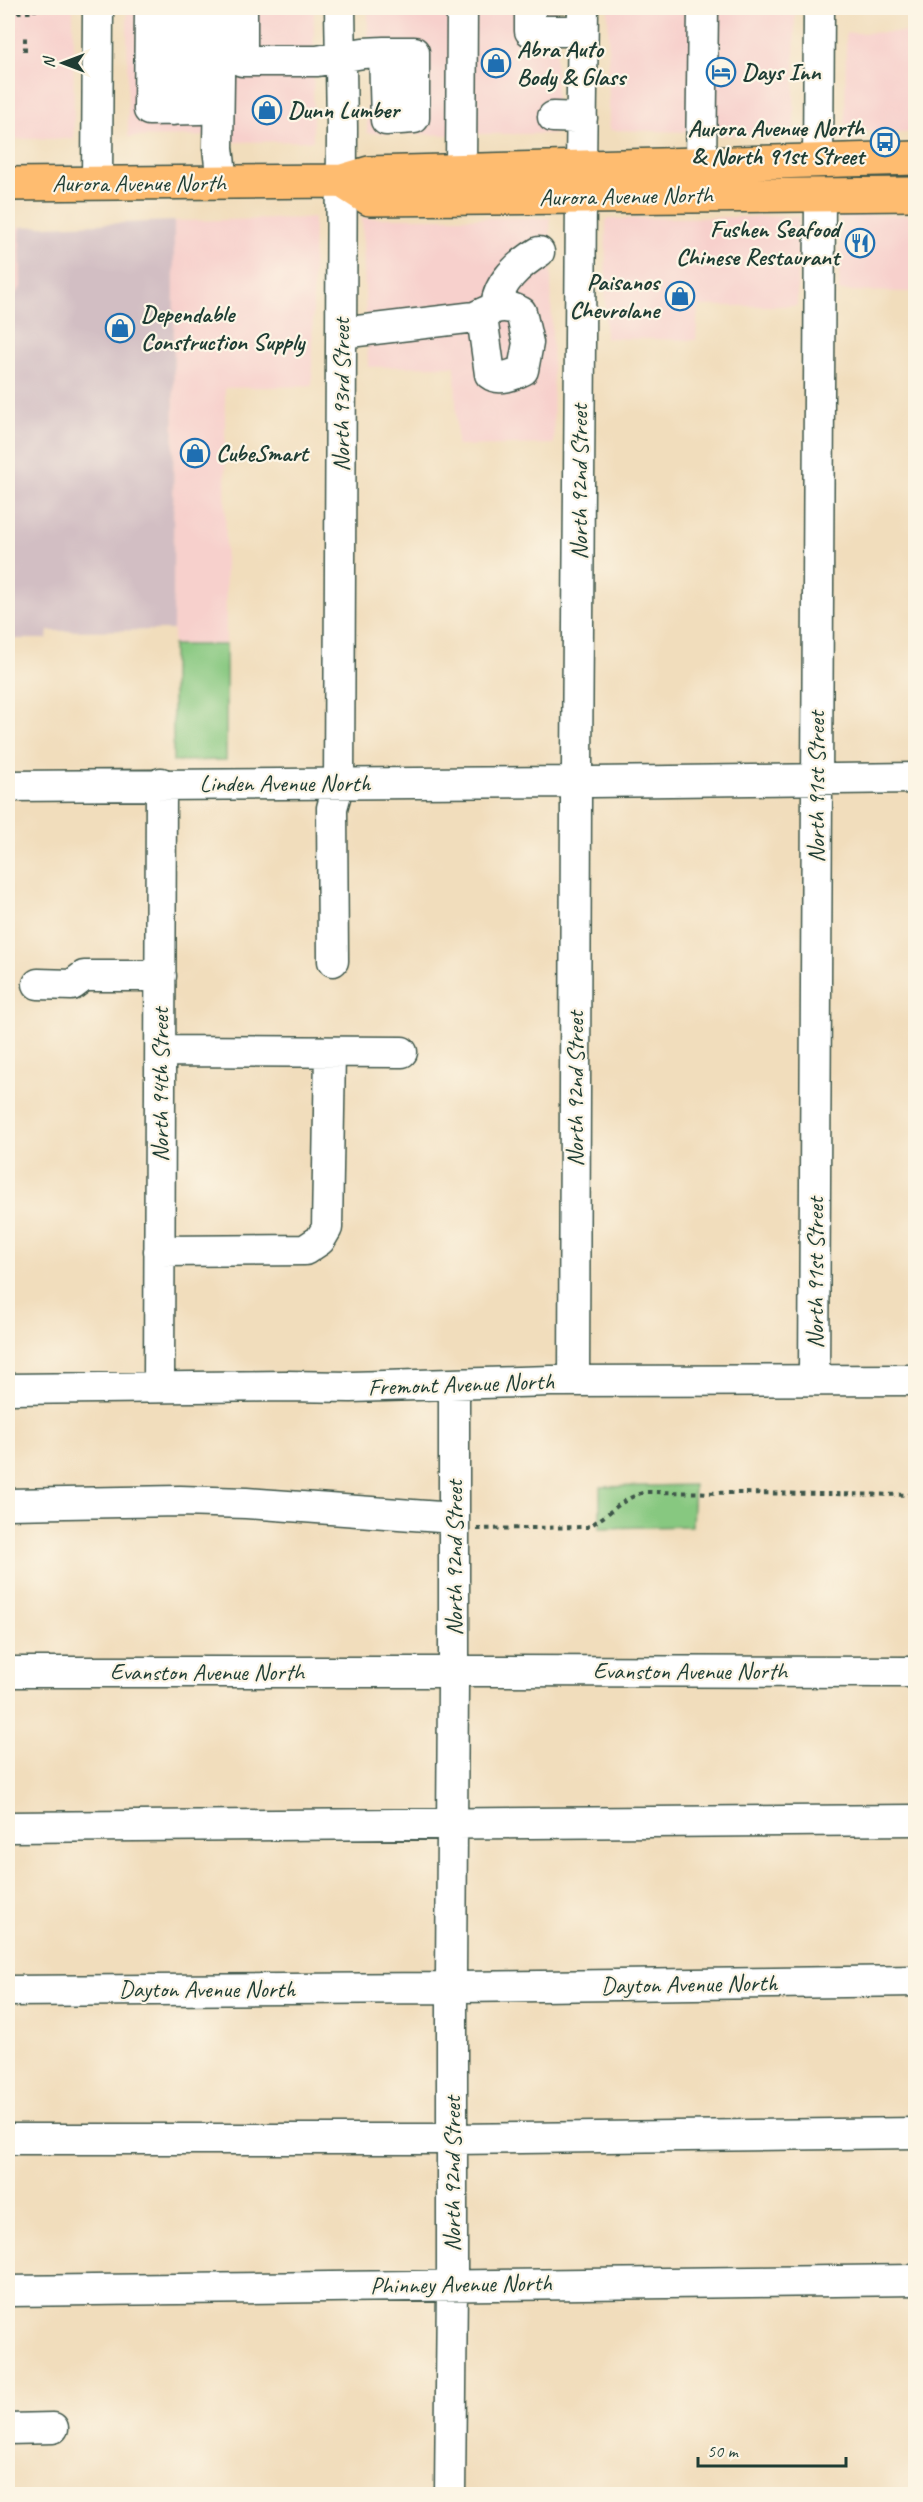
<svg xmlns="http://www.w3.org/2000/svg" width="923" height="2502" viewBox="0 0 923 2502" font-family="Caveat,sans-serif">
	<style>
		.built { fill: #f7d0cc }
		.industrial { fill: #d2bec3 }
		.green { fill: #87c880; stroke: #53825a; stroke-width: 1.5 }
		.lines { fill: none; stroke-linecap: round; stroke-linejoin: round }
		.minor-casing { stroke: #3e5548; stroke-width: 33 }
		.highway-casing { stroke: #3e5548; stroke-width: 36 }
		.path { stroke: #3e5548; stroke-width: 4; stroke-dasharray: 4.5 4.5; stroke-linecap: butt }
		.minor { stroke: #fff; stroke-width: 30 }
		.highway { stroke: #febc70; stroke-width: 33 }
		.labels { text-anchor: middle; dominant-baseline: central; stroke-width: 4.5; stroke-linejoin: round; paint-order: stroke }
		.poi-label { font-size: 24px; font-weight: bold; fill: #1f3d34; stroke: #fcf5e5; text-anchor: start }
		.street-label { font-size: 24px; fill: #1f3d34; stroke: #fcf5e5 }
	</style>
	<rect width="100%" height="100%" fill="#fcf5e5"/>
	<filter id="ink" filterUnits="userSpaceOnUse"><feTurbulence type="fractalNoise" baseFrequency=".0167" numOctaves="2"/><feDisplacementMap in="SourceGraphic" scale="12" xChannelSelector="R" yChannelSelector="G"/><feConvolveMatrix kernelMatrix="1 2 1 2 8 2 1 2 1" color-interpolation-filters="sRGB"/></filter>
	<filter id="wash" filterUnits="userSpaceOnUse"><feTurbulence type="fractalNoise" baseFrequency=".008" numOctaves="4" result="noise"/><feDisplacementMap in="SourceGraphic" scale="24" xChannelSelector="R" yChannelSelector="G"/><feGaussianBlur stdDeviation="1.35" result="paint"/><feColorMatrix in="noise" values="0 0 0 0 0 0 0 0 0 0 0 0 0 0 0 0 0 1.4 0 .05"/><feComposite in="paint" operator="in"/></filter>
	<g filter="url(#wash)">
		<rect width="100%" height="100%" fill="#f1ddbc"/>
		<path class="built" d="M8 8H73L74 139H8Z
			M127 8H217L215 136 128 137Z
			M227 8H314L313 141 228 142Z
			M466 8H556V134H466Z
			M608 8H694L693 132 609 130Z
			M709 8H795L794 134 709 136Z
			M368 10H457L452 135 367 133Z
			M915 32V133L845 131 846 33Z
			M839 214 915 215V292L839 291Z
			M798 216 797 306H698L696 340 605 338 606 219Z
			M314 218 312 386 225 388 226 645H173L174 221Z
			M362 218H550L554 444 457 446 455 366 368 367Z
			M8 227H20L21 287 8 304Z"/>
		<path class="industrial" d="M174 221 173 630 48 631 47 639H8V304L21 287 20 227Z"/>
		<path class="green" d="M173 645H226V760L173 761Z
			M694 1485 692 1526 600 1528V1487Z"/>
	</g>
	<g filter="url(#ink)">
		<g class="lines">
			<g class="minor-casing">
				<path id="minor" d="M150 8 149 110 200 109 197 8
					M173 8V110
					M220 8 218 148 222 182
					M242 8V61H317L363 53 384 52 386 120 414 118V52H384
					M530 8V31H582
					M553 117 582 118
					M818 161 819 8
					M701 165 703 8
					M581 169 583 8
					M461 171 462 8
					M97 183 98 8
					M496 306C498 283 519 264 539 252
					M341 333 475 317 483 324 490 374C499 381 513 375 523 370L528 343 521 312C503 302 491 309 475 317
					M577 768 581 197
					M592 782 916 778
					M8 786 563 782
					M333 961 332 808 339 783 342 127 340 8
					M38 984 72 985 84 976H161
					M161 1051 402 1052
					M159 1251 305 1250 320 1240 327 1228 330 1052
					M814 1379 820 195
					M574 1381 576 798
					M454 1385V1660
					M159 1386 161 783
					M8 1389 285 1386 351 1387 551 1381 916 1380
					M8 1504 180 1501 246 1503 454 1518
					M465 1671 916 1672
					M8 1672H442
					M8 1827 916 1820
					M451 1977 453 1684
					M462 1987 916 1981
					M8 1991 442 1988
					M8 2139H452L916 2133
					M8 2291 916 2280
					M8 2429 53 2428
					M450 2494 452 2284V1997"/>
			</g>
			<g class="highway-casing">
				<path id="highway" d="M342 181 370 199 916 194
					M8 184 342 181 369 173 916 158"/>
			</g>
			<path class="path" d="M8 12H35V8
				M25 51V36
				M477 1529 587 1527C608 1517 622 1497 646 1492L916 1495"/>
			<use href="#minor" class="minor"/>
			<use href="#highway" class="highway"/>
		</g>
	</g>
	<defs>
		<g id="shop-ring" transform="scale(1.5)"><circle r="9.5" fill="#fcf5e5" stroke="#1f6fb2" stroke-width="1.5"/><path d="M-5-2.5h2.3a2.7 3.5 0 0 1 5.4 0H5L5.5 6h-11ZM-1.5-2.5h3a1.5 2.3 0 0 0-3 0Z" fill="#1f6fb2"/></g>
		<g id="hotel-ring" transform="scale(1.5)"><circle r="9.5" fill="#fcf5e5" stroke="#1f6fb2" stroke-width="1.5"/><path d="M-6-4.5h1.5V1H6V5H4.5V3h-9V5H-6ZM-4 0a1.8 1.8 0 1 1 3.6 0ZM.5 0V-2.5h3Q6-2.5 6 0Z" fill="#1f6fb2"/></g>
		<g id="bus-ring" transform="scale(1.5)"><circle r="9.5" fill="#fcf5e5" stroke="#1f6fb2" stroke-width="1.5"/><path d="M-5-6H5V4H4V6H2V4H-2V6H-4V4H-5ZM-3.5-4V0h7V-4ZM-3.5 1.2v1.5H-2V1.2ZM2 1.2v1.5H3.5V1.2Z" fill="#1f6fb2"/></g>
		<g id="restaurant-ring" transform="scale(1.5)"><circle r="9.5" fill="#fcf5e5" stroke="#1f6fb2" stroke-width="1.5"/><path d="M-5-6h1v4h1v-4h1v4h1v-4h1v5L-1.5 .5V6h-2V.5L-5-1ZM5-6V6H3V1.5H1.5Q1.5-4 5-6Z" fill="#1f6fb2"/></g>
	</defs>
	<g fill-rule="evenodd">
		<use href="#shop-ring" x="496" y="63"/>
		<use href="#hotel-ring" x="721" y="72"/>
		<use href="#shop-ring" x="267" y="110"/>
		<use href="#bus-ring" x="885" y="142"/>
		<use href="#restaurant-ring" x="860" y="243"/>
		<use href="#shop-ring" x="680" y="296"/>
		<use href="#shop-ring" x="120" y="328"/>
		<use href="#shop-ring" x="195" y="453"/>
	</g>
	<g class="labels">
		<g class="poi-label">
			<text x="517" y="49">Abra Auto<tspan x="517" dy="28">Body &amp; Glass</tspan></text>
			<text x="742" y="72">Days Inn</text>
			<text x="288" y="110">Dunn Lumber</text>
			<text x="864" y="128" text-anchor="end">Aurora Avenue North<tspan x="864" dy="28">&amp; North 91st Street</tspan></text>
			<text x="839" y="229" text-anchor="end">Fushen Seafood<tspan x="839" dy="28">Chinese Restaurant</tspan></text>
			<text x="659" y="282" text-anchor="end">Paisanos<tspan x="659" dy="28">Chevrolane</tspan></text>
			<text x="141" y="314">Dependable<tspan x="141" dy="28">Construction Supply</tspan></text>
			<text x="216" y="453">CubeSmart</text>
		</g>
		<g class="street-label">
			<text x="139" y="183">Aurora Avenue North</text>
			<text transform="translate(626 196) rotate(-1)">Aurora Avenue North</text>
			<text transform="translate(341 395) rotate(-90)">North 93rd Street</text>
			<text transform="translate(579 482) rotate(-90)">North 92nd Street</text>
			<text x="285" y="783">Linden Avenue North</text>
			<text transform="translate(816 787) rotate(-90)">North 91st Street</text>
			<text transform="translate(160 1085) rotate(-90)">North 94th Street</text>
			<text transform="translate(575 1089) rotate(-90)">North 92nd Street</text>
			<text transform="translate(815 1273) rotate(-90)">North 91st Street</text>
			<text transform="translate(461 1384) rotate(-2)">Fremont Avenue North</text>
			<text transform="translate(454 1558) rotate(-90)">North 92nd Street</text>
			<text x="690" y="1671">Evanston Avenue North</text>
			<text x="207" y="1672">Evanston Avenue North</text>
			<text transform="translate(689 1984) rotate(-1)">Dayton Avenue North</text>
			<text x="207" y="1989">Dayton Avenue North</text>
			<text transform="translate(452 2174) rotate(-90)">North 92nd Street</text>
			<text transform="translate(461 2284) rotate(-1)">Phinney Avenue North</text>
		</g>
	</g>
	<rect width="923" height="2502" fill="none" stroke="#fcf5e5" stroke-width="30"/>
	<g transform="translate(63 63) rotate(270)" stroke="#fcf5e5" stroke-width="4.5" paint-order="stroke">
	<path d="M0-4.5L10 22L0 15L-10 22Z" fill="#1f3d34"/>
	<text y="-9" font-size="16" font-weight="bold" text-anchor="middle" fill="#1f3d34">N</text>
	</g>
	<path d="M698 2457v9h148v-9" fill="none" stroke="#1f3d34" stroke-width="3"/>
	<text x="707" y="2457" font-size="18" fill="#1f3d34" stroke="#fcf5e5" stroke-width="4.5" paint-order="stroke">50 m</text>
</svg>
